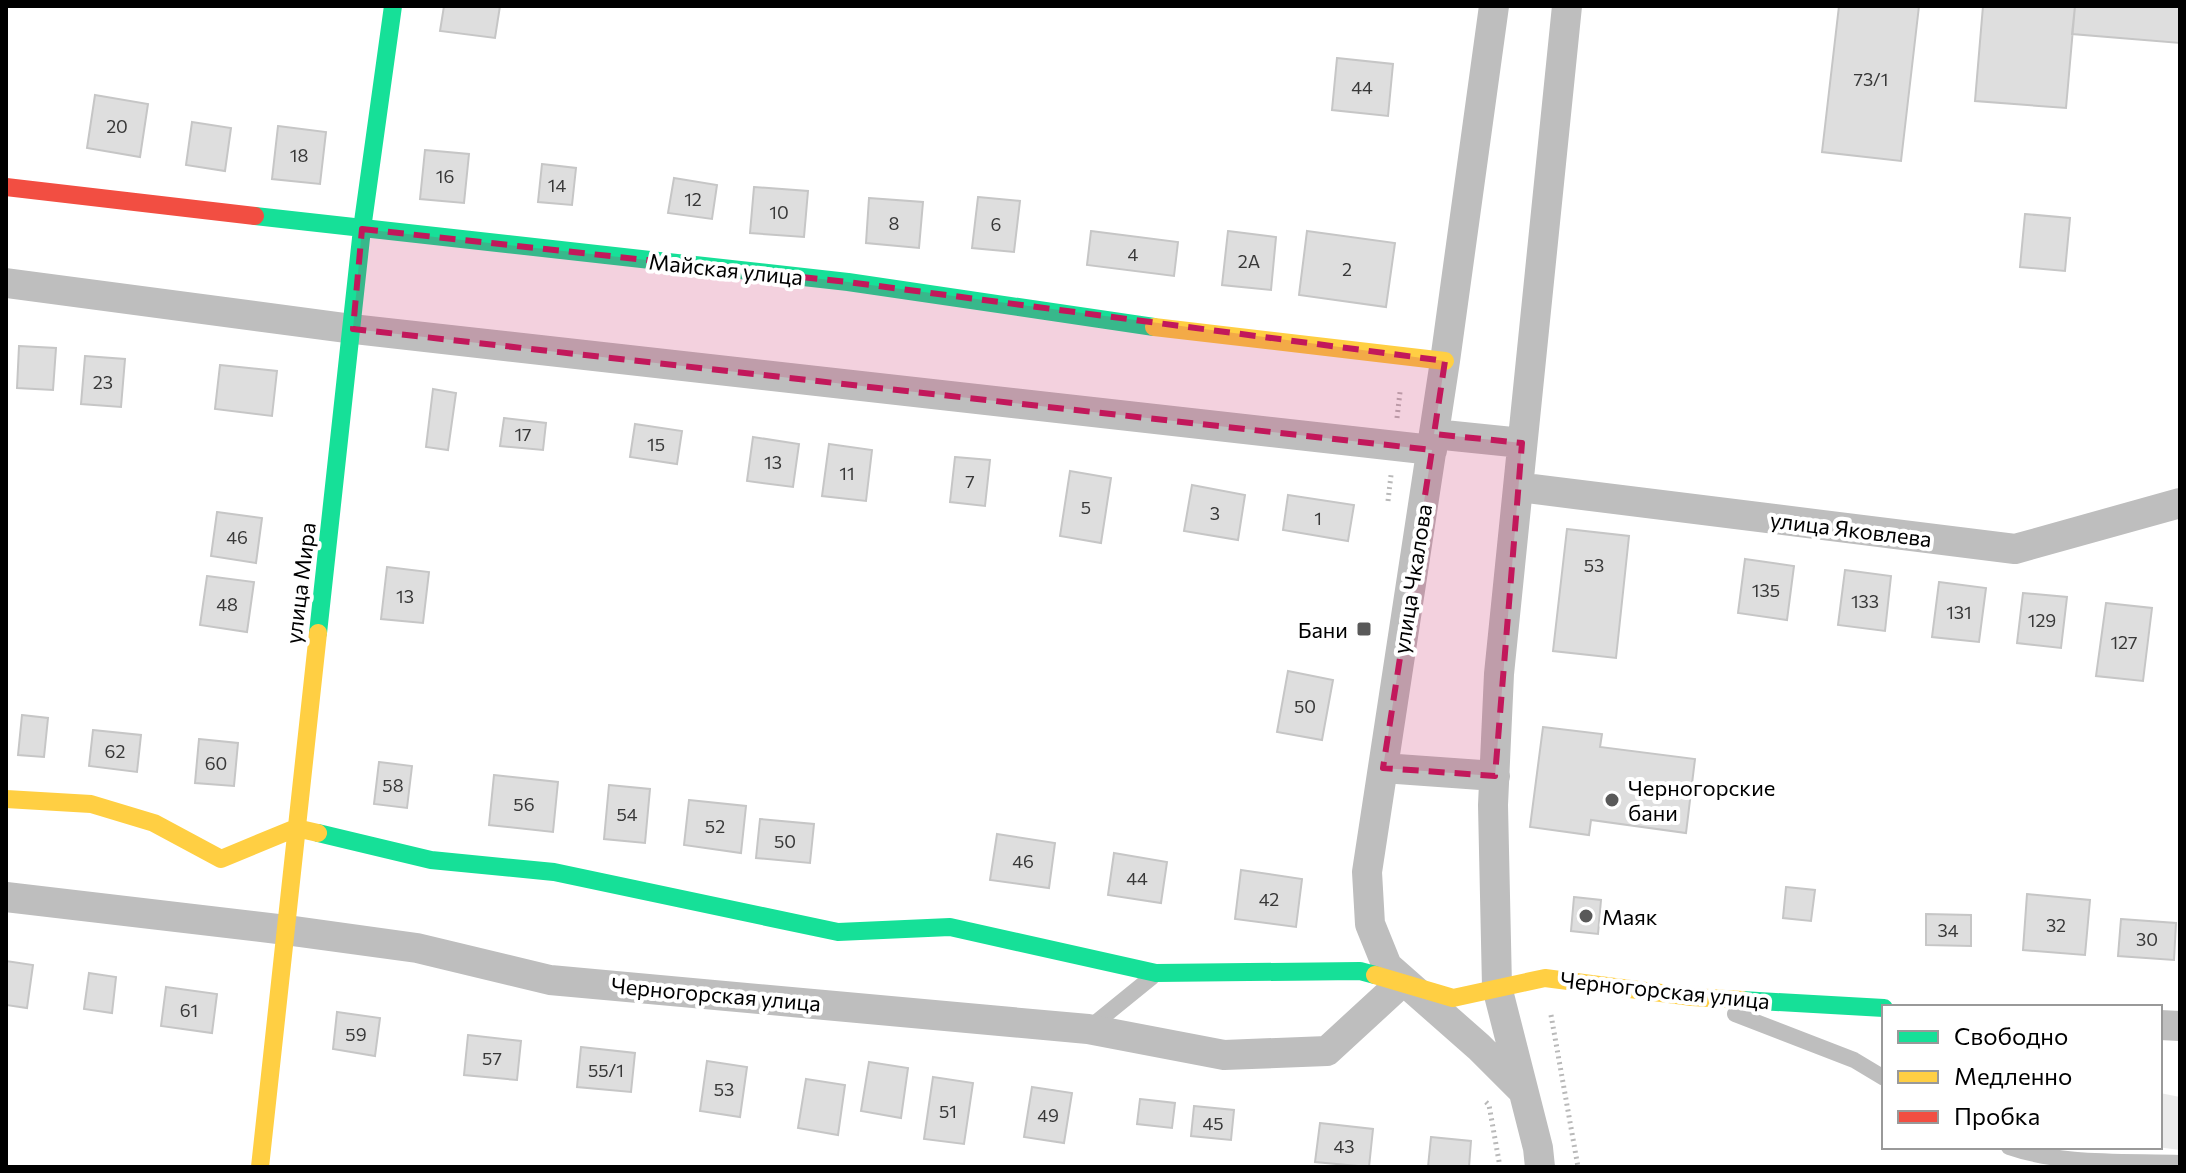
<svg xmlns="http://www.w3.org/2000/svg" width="2186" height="1173" viewBox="0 0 2186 1173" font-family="Commissioner,sans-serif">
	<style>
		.green { fill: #ebebeb }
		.building { fill: #dedede; stroke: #c6c6c6; stroke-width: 2 }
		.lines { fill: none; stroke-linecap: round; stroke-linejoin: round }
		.path { stroke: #b9b9b9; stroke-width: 5; stroke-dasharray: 2 4; stroke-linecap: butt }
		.lane { stroke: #bebebe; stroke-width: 16 }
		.street { stroke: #bebebe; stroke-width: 30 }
		.fast { stroke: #16e098; stroke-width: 18 }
		.slow { stroke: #ffcf43; stroke-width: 18 }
		.jam { stroke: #f24e42; stroke-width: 18 }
		.marked { fill: #c2185b; fill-opacity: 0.2; stroke: #c2185b; stroke-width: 6; stroke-dasharray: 16 10; stroke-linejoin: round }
		.poi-dot { fill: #595959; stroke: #fff; stroke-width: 3 }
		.labels { text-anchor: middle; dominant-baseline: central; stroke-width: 8; stroke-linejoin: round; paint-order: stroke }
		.number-label { font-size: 18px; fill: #383838 }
		.street-label { font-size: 22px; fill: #000; stroke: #fff }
		.poi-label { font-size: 22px; fill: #000; stroke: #fff; text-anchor: start }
	</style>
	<rect width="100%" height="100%" fill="#fff"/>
	<path class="green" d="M2160 1093 2180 1097V1150L2157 1147H2160Z"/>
	<path class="building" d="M444 6H500L495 38 440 31Z
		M1839 6H1919L1901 161 1822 152Z
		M1983 6H2075L2066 108 1975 101Z
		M2075 6H2180V43L2072 34Z
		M1337 58 1393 64 1388 116 1332 110Z
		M95 95 148 104 140 157 87 148Z
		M192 122 231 128 225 171 186 165Z
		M278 126 326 132 320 184 272 179Z
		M425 150 469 154 464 203 420 199Z
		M542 164 576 168 572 205 538 202Z
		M674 178 717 185 712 219 668 213Z
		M754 187 808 191 804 237 750 233Z
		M978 197 1020 201 1014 252 972 248Z
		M869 198 923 202 919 248 866 243Z
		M2025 214 2070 218 2065 271 2020 267Z
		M1091 231 1178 242 1174 276 1087 265Z
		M1228 231 1276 237 1271 290 1222 285Z
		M1307 231 1395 243 1386 307 1299 295Z
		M19 346 56 348 53 390 17 388Z
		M85 356 125 359 121 407 81 404Z
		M220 365 277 371 272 416 215 409Z
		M433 389 456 393 448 450 426 447Z
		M504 418 546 423 543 450 500 446Z
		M635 424 682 431 677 464 630 457Z
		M753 437 799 444 793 487 747 481Z
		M829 444 872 450 866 501 822 496Z
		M955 457 990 460 985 506 950 502Z
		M1070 471 1111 478 1101 543 1060 536Z
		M1192 485 1245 495 1238 540 1184 531Z
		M1288 495 1354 505 1348 541 1283 530Z
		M217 512 262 518 256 563 211 556Z
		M1567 529 1629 536 1616 658 1553 651Z
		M1745 559 1794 566 1787 620 1738 613Z
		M387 567 429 572 423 623 381 619Z
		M1845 570 1891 576 1885 631 1838 625Z
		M207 576 254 582 247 632 200 625Z
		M1939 582 1986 588 1979 642 1932 637Z
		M2023 593 2067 597 2061 648 2017 643Z
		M2106 603 2152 608 2143 681 2096 676Z
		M1288 671 1333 680 1322 740 1277 732Z
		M22 715 48 718 44 757 18 755Z
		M1543 727 1602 734 1600 747 1695 759 1686 833 1591 820 1589 835 1530 827Z
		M93 730 141 735 137 772 89 766Z
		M199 739 238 743 234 786 195 783Z
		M379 762 412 766 407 808 374 804Z
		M494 775 558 782 553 832 489 825Z
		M609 785 650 789 645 843 604 839Z
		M689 800 746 806 741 853 684 845Z
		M760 819 814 824 810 863 756 858Z
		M997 834 1055 843 1049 888 990 880Z
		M1114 853 1167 862 1161 903 1108 895Z
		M1241 870 1302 879 1296 927 1235 919Z
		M1786 887 1815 890 1811 921 1783 918Z
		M2027 894 2090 900 2085 955 2023 950Z
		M1574 897 1601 900 1598 934 1571 931Z
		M1926 914 1971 915V946L1926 945Z
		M2121 919 2176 923 2174 960 2118 956Z
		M6 961 33 965 27 1008 6 1005Z
		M89 973 116 977 112 1013 84 1009Z
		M166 987 217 994 212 1033 161 1026Z
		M337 1012 380 1018 375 1056 333 1049Z
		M468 1035 521 1041 517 1080 464 1075Z
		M581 1047 635 1053 631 1092 577 1087Z
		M707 1061 747 1067 740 1117 700 1111Z
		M869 1062 908 1068 901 1118 861 1111Z
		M933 1077 973 1083 964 1144 924 1139Z
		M806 1079 845 1085 838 1135 798 1128Z
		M1032 1087 1072 1093 1064 1143 1024 1137Z
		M1140 1099 1175 1103 1172 1128 1137 1124Z
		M1194 1106 1234 1110 1231 1140 1191 1136Z
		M1320 1123 1373 1129 1369 1167 1315 1162Z
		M1431 1137 1471 1141 1469 1167H1428Z"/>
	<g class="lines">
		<path class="path" d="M1397 418 1400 392
			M1388 501 1391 475
			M1551 1015 1578 1167
			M1486 1102 1489 1105 1500 1167"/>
		<path class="lane" d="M1735 1014 1854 1060 1884 1078
			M1088 1029 1152 977
			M2009 1147C2060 1165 2126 1161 2180 1163"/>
		<path class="street" d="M1494 6 1445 361 1367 872 1370 924 1387 966 1479 1047 1522 1090
			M6 283 353 329 1432 450
			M1434 434 1522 443
			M1518 487 2015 549 2180 503
			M1383 768 1495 776
			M6 897 286 930 417 948 550 980 1088 1029 1224 1055 1327 1051 1402 982
			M2160 1025 2180 1026
			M1540 1167 1538 1148 1497 987 1493 805 1499 674 1567 6"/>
		<path class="fast" d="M255 216 848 282 1154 327
			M318 633 362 229 393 6
			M318 833 431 860 554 872 838 932 950 927 1156 973 1360 971 1375 975
			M1742 1000 1884 1008"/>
		<path class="slow" d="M1154 327 1445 361
			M6 799 91 804 154 823 221 859 296 828 318 833
			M1375 975 1453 998 1545 978 1692 997 1742 1000
			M260 1167 318 633"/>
		<path class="jam" d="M6 187 255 216"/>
	</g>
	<path class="marked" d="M362 229 848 282 1445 361 1434 434 1522 443 1495 776 1383 768 1432 450 353 329Z"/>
	<g class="poi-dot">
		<rect x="1356" y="621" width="16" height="16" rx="4"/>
		<circle cx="1612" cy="800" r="8"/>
		<circle cx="1586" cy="916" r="8"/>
	</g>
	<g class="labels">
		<g class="number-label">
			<text x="1871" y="79">73/1</text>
			<text x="1362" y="87">44</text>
			<text x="117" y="126">20</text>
			<text x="299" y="155">18</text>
			<text x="445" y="176">16</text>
			<text x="557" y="185">14</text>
			<text x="693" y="199">12</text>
			<text x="779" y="212">10</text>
			<text x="894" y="223">8</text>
			<text x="996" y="224">6</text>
			<text x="1133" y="254">4</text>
			<text x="1249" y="261">2А</text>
			<text x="1347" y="269">2</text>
			<text x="103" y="382">23</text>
			<text x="523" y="434">17</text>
			<text x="656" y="444">15</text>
			<text x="773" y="462">13</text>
			<text x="847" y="473">11</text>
			<text x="970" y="481">7</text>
			<text x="1086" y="507">5</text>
			<text x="1215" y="513">3</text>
			<text x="1318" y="518">1</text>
			<text x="237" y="537">46</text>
			<text x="1594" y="565">53</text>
			<text x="1766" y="590">135</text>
			<text x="405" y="596">13</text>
			<text x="1865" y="601">133</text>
			<text x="227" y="604">48</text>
			<text x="1959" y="612">131</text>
			<text x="2042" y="620">129</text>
			<text x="2124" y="642">127</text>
			<text x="1305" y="706">50</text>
			<text x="115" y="751">62</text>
			<text x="216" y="763">60</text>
			<text x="393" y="785">58</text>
			<text x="524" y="804">56</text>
			<text x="627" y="814">54</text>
			<text x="715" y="826">52</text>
			<text x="785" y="841">50</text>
			<text x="1023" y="861">46</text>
			<text x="1137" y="878">44</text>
			<text x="1269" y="899">42</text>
			<text x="2056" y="925">32</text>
			<text x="1948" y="930">34</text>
			<text x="2147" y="939">30</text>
			<text x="189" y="1010">61</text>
			<text x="356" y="1034">59</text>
			<text x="492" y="1058">57</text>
			<text x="606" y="1070">55/1</text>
			<text x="724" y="1089">53</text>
			<text x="948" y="1111">51</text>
			<text x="1048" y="1115">49</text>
			<text x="1213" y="1123">45</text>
			<text x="1344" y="1146">43</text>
		</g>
		<g class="street-label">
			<text transform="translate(726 269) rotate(6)">Майская улица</text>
			<text transform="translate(1851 529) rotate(7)">улица Яковлева</text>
			<text transform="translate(1412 579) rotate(-81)">улица Чкалова</text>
			<text transform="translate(300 583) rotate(-83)">улица Мира</text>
			<text transform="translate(1665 990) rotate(6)">Черногорская улица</text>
			<text transform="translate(716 994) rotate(5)">Черногорская улица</text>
		</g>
		<g class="poi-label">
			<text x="1348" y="629" text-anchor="end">Бани</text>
			<text x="1628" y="787">Черногорские<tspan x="1628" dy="25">бани</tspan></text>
			<text x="1602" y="916">Маяк</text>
		</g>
	</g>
	<rect width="2186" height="1173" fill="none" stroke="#000000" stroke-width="16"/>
	<rect x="1882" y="1005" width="280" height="144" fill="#ffffff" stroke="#999999" stroke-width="2"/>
	<rect x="1898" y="1031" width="40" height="12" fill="#16e098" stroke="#999999" stroke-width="2"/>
	<text x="1954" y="1045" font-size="24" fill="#000000">Свободно</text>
	<rect x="1898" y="1071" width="40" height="12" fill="#ffcf43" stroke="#999999" stroke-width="2"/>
	<text x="1954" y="1085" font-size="24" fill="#000000">Медленно</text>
	<rect x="1898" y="1111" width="40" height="12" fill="#f24e42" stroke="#999999" stroke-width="2"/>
	<text x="1954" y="1125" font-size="24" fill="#000000">Пробка</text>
</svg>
